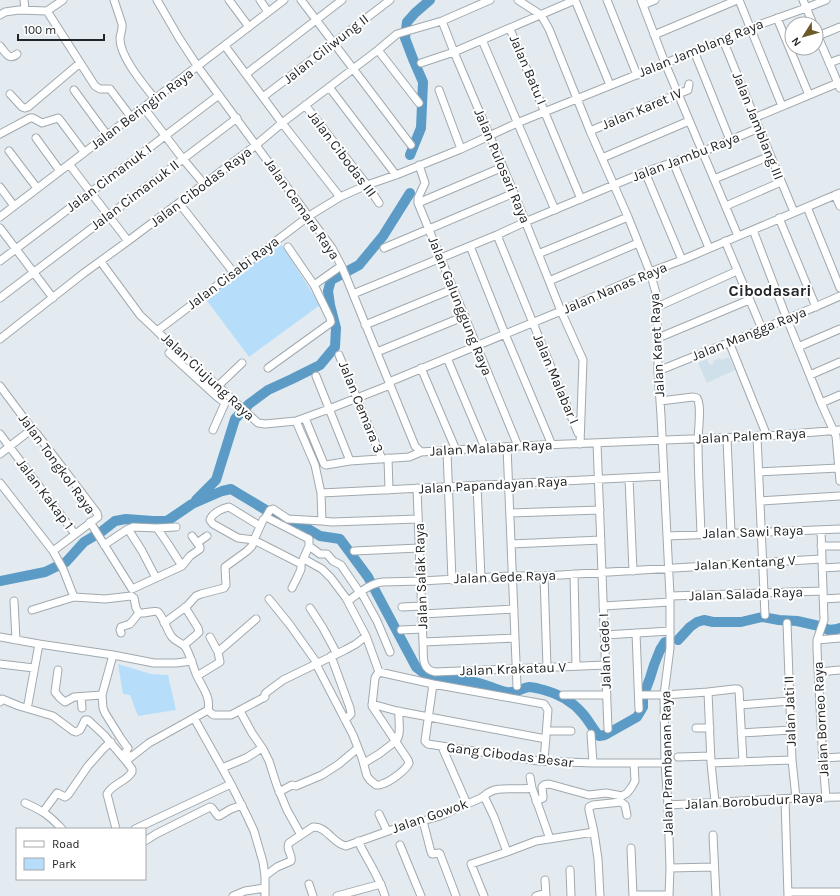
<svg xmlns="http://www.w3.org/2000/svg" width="840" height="896" viewBox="0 0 840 896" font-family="Karla,sans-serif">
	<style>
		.built { fill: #d0e0eb }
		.green { fill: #b6defa }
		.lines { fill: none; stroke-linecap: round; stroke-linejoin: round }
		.river { stroke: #5b9bc5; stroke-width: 10 }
		.minor-casing { stroke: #a1a9ae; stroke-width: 9 }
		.minor { stroke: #fff; stroke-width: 7 }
		.labels { text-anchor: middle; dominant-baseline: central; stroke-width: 4; stroke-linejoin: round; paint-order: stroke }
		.street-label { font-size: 14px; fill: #222527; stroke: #fff }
		.quarter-label { font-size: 16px; font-weight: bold; fill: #222527; stroke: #fff }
	</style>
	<rect width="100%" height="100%" fill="#e3ebf1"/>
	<path class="built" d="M729 357 735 370 707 383 698 363 707 359 710 365 714 363 713 361 720 358 721 360Z"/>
	<path class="green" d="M280 242 320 305 249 357 205 298Z
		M118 664 151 674 168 675 176 710 138 716 130 695 123 694Z"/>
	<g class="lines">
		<path class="river" d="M410 155 421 128 423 82 413 59 405 38 407 22 415 13 430 0
			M196 500 216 480 235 419 249 404 268 390 292 379 320 365 335 347 336 328 330 305 328 291 331 280 359 265 383 236 410 193
			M0 581 45 572 66 562 84 542 101 532 115 521 126 519 153 521H167L192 504 222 491 231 489 286 522 300 524 320 536 340 539 368 577 416 667 425 674 433 677 471 682C481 681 495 690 506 692 516 694 521 688 529 687 534 687 539 689 544 690 559 694 573 702 583 714 589 721 593 729 599 736L605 735 637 717 643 707V699
			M678 640 690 627 697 622 704 620 713 622H741L762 617 779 620 797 621 819 626 829 630 837 629 840 628
			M644 694 650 678 654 665 660 650 665 642"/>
		<g class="minor-casing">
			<path id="minor" d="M24 0 25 9
				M114 0 122 24C123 29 120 34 120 39 120 57 144 85 155 99
				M157 0 179 38 198 67 332 248 342 267 415 446 421 452
				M229 0 249 27
				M260 0 268 12
				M301 0 411 145
				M518 0 541 15 549 29 590 131 628 217 650 272 656 293 658 338V371L661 416 670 596V648L664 695 665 763 668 805 670 868 669 896
				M575 0 610 85
				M607 0 637 75
				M641 0 665 63 738 236
				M739 0 782 106
				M803 0 813 24
				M643 5 655 0
				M47 11 95 86 100 89H110L131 117
				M0 15 5 12 19 10 47 11 63 0
				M777 18 809 95
				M442 21 454 52 514 193 561 311 583 360 580 444
				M510 29 581 199
				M816 32 840 88
				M654 35 737 0
				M818 36 840 27
				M482 40 555 210
				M723 40 759 128 794 212
				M0 46C6 53 9 61 17 54
				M225 46 282 123 340 197
				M378 50 419 103
				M694 51 730 140
				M421 63 454 52 575 0
				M829 63 840 59
				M246 74 342 0
				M329 87 396 175
				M74 90 107 135
				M439 90 461 149
				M10 94 22 107 25 108 28 107 80 63
				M263 97 390 0
				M305 105 367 185 379 203
				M144 108 183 159 204 184
				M754 118 838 83
				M590 131 678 94 688 90 689 84
				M0 134 30 118H33L42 123 58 118 60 120 84 152
				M36 138 60 171
				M9 151 37 188
				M602 158 689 121
				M673 162 709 248
				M69 164 128 241
				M419 165 425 183 418 198V203L518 446
				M645 172 682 260
				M714 179 770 156
				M0 187 14 206
				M835 195 840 206
				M179 203 234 273
				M418 203 503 167
				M726 206 781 182
				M807 207 840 288
				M0 217 284 0
				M779 218 816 307
				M0 228 53 298
				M753 230 787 319 821 403 836 436 840 481
				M497 235 578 433
				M725 241 762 329
				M470 246 505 334 552 445
				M384 248 514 193
				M538 254 628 217
				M0 261 219 95
				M101 262 140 315 157 331 174 348 218 386 258 423 265 424 296 421 329 409 390 385
				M549 281 638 243
				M314 285 341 266
				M353 294 497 235 525 222 645 172 702 152 759 128
				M0 298 237 118
				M657 307 737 271
				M365 325 453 289
				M157 331 309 216 340 197 367 185 396 175 461 149 517 123 723 40 750 28 806 8 826 0
				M658 338 749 300
				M0 339 84 273 128 241 256 145 282 123 378 50 397 34 442 21 490 0
				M729 342 767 436
				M798 347 840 329
				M174 348 169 353 170 354 216 396 225 403 213 430
				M377 352 465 316
				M339 355 382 459
				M447 358 485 448
				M268 368 329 324 331 322 330 318 314 285 288 247
				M421 368 456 450
				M658 371C719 346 780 323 840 296
				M810 375 840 362
				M316 376 350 461
				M389 382 561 311 650 272 682 260 840 193
				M0 386 32 429 37 434 97 513 98 517 53 551
				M218 386 242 363
				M660 401 693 397 697 398C702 406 698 430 698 441 698 472 700 503 701 535
				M821 403 840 395
				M305 418 324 464 326 465 350 461 409 457 421 452 518 446 767 436 840 430
				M0 434 75 534
				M757 436 765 615
				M727 438 731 533
				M597 443 608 729
				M507 447 517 686
				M447 451 452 580
				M0 454 32 429
				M388 458 389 490
				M759 472 839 468
				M629 478 633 571
				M0 483 53 551 63 569 74 597
				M477 485 481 578
				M417 488 423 642C424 654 420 669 435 672L606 665
				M321 493 664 476
				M760 501 840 496
				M510 513 600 510
				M266 517 270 510 273 509 288 519 322 521 321 493 315 465 296 421
				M322 521 332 522 418 519
				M90 522 132 589 182 566 190 556 200 549V547L192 536
				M260 526 229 507C223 508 212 513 210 520L213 524 238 538 254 540 301 564
				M157 528 168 544 182 566
				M128 529 142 551 156 578
				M821 530 824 620 817 640V650L823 762 826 798
				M667 536 840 529
				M197 543 207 536
				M511 544 601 540
				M104 545 128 529 133 527 157 528 176 527
				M309 546 320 554H327L333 561 341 565 360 593
				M821 546H840
				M354 551 419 548
				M304 559 322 569 331 578 346 598 366 636 379 672
				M822 568 840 567
				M574 574 576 666
				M544 576 547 667
				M361 592 377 621 390 652
				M670 596 823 591
				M269 599 290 625 317 663
				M823 599 840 598
				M14 601 16 640
				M348 601C358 594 370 583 383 582L421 581 512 576H544L821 559
				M603 606 670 602
				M402 607 422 606
				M310 608 323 628 337 654
				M32 610 74 597 105 599 131 596 134 598 136 608 139 613C144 614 155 610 158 612 164 618 167 631 172 637 176 642 183 643 186 648 191 657 193 667 197 676 202 687 211 697 208 710L194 718 231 784 247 816 254 831 263 862 265 876V896
				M422 614 514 609
				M164 623 187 606 196 596 201 594 224 588 226 585 225 567 247 551 252 546 254 540 263 520 266 517 305 537 309 539V546L301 564V569L298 576 292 588
				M787 623 792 760 796 798
				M401 630 423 629
				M121 633 120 630 121 627 130 624 139 613
				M636 633 639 709
				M605 635 670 631
				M0 637 39 644
				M817 640 840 638
				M423 642 515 638
				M184 645 196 635 199 632 198 628 185 607
				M218 652 256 619
				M113 655 102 695 103 708 105 713 120 737 127 747 128 748 125 753 131 757
				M331 656 350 708 351 714 345 720
				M0 664 34 668
				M316 664 353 735 362 758 367 776 370 780 376 785C377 785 381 785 382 784 390 782 406 770 409 763L408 760 372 706 375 678 376 676 379 672 433 684 544 704 548 710 544 761
				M58 670 55 692 60 698 65 702 74 697 102 695
				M819 672 840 670
				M197 676 220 662 218 652 210 637
				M433 684 425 741 428 744 539 761 593 763H665
				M708 692 734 689H738L739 690 743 762
				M563 695H607
				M639 695H664L708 692 711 763 715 802
				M81 697 82 708
				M0 702 2 699 19 706 53 716 73 731 76 732 80 730 85 720H88L104 735 126 761 149 743 194 718
				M28 704 39 644 113 655 154 663H176L192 661
				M372 704 397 711 546 739
				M740 705 790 701
				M208 710 212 714 214 715H231L263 698 265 697V694L267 692 283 680 345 650 356 644 366 636
				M240 711 252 733 263 749 269 761 277 786 287 810 301 835
				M696 728H710
				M547 731H571
				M741 733 791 730
				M591 734 593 763
				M442 747 467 804
				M678 757 711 756
				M823 758 840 757
				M364 763 379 754 396 741C402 734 398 720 399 711
				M711 763 792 760
				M222 768 246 758 262 748
				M530 777 532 788 550 839
				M279 792 292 785 296 786 322 775 339 764 358 748
				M484 796C497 784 515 791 532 788
				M785 799 788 896
				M536 801 543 798V797L542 787 544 785 549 784 589 795 606 793 622 796 627 793 631 788 635 781 634 763
				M25 803C43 811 49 815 62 829
				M668 805 796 798 840 797
				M43 812 57 793 65 797 68 795 88 766 104 748 111 742
				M379 814 387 831
				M423 821 431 852 432 854 439 853 440 854 456 896
				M116 829 107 794C112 784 126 782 132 772V769L126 761
				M135 829 231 784
				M713 835 716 896
				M145 841 156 834 210 807 212 808 218 816H219L231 809 242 805
				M358 841C367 860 379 876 385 896
				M400 845 421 896
				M631 848 633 896
				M670 868 714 867
				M570 870 571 896
				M265 876 277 867 291 861C293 854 285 849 289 843L313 827C327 826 333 844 346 846L394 829 440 816 481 798 484 796 494 817 507 852 536 841 594 832
				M545 880 546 896
				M309 884 313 896
				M788 892H840
				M633 895H669
				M233 896 245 891 265 888
				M337 896 381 884
				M484 896 471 864 507 852
				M536 896 546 893
				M600 896 598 859 594 832 589 810V807L593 805 621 802 625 805 627 815"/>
		</g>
		<use href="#minor" class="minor"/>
	</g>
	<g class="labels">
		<g class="street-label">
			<text transform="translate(701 48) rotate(-22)">Jalan Jamblang Raya</text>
			<text transform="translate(326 49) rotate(-38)">Jalan Ciliwung II</text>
			<text transform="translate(528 70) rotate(67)">Jalan Batu I</text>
			<text transform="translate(142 109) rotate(-37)">Jalan Beringin Raya</text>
			<text transform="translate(642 109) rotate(-23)">Jalan Karet IV</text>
			<text transform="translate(758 126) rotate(68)">Jalan Jamblang III</text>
			<text transform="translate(342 154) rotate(53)">Jalan Cibodas III</text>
			<text transform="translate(686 157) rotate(-21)">Jalan Jambu Raya</text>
			<text transform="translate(502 166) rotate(67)">Jalan Pulosari Raya</text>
			<text transform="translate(109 178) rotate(-37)">Jalan Cimanuk I</text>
			<text transform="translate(201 187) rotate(-37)">Jalan Cibodas Raya</text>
			<text transform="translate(135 195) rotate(-37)">Jalan Cimanuk II</text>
			<text transform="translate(302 209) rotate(55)">Jalan Cemara Raya</text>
			<text transform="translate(233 273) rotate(-37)">Jalan Cisabi Raya</text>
			<text transform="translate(615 288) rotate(-23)">Jalan Nanas Raya</text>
			<text transform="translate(460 306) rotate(68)">Jalan Galunggung Raya</text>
			<text transform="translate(749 334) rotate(-22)">Jalan Mangga Raya</text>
			<text transform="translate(657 345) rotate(-93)">Jalan Karet Raya</text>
			<text transform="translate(208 377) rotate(43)">Jalan Ciujung Raya</text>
			<text transform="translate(556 379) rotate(67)">Jalan Malabar I</text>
			<text transform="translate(361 407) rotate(68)">Jalan Cemara 3</text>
			<text transform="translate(751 436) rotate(-3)">Jalan Palem Raya</text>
			<text transform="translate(491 448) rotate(-3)">Jalan Malabar Raya</text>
			<text transform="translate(57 464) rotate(54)">Jalan Tongkol Raya</text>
			<text transform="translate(493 485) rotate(-3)">Jalan Papandayan Raya</text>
			<text transform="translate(45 494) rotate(53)">Jalan Kakap 1</text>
			<text transform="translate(753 532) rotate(-2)">Jalan Sawi Raya</text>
			<text transform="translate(745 563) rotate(-3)">Jalan Kentang V</text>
			<text transform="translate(421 576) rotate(-92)">Jalan Salak Raya</text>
			<text transform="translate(505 577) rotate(-2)">Jalan Gede Raya</text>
			<text transform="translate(746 594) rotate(-2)">Jalan Salada Raya</text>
			<text transform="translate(605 651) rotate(-92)">Jalan Gede I</text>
			<text transform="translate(513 669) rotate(-2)">Jalan Krakatau V</text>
			<text transform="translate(790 711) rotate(-92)">Jalan Jati II</text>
			<text transform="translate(821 719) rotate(-93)">Jalan Borneo Raya</text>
			<text transform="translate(510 755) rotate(7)">Gang Cibodas Besar</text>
			<text transform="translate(667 763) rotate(-91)">Jalan Prambanan Raya</text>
			<text transform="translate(754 801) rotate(-3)">Jalan Borobudur Raya</text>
			<text transform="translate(430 816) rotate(-19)">Jalan Gowok</text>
		</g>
		<g class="quarter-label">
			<text x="770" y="290">Cibodasari</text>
		</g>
	</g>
	<rect x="16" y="828" width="130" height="52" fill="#ffffff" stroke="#a7a8a9"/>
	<rect x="24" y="841" width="20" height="6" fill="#ffffff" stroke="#a7a8a9"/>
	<text x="52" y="848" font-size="12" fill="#222527">Road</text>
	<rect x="24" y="858" width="20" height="12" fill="#b6defa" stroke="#a7a8a9"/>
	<text x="52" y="868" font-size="12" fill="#222527">Park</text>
	<g transform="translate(804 36) rotate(233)"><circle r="19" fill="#ffffff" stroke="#a7a8a9"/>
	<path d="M0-3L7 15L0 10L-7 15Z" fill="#6d5a28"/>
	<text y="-6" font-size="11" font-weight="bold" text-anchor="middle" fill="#222527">N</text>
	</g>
	<path d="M18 34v6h86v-6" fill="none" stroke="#222527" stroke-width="2"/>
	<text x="24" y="34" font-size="12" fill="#222527" stroke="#ffffff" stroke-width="3" paint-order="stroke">100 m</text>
</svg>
